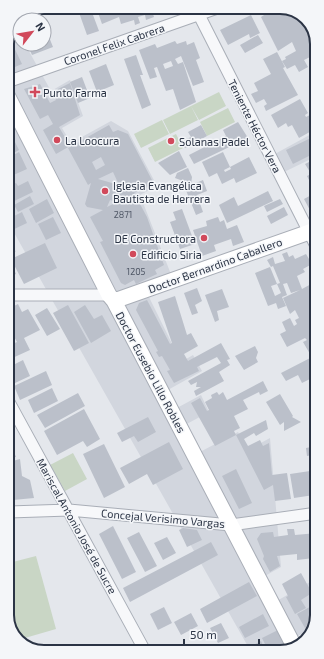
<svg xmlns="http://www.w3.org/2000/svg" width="324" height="659" viewBox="0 0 324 659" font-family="'Exo 2',sans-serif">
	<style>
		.built { fill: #d2d6de }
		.green { fill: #c9d6c5 }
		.building { fill: #bbc0ca; fill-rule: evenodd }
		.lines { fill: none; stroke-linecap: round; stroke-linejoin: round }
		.street-casing { stroke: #a9aeb7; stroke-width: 13 }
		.secondary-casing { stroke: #a9aeb7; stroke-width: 17 }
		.street { stroke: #f7f8fa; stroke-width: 11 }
		.secondary { stroke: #fff; stroke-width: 15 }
		.poi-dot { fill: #d1495b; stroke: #f4f6f9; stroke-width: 1.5 }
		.labels { text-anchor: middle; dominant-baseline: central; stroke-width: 3; stroke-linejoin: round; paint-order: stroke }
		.number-label { font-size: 9px; fill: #4f5766 }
		.street-label { font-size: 11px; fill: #2b3445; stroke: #f4f6f9 }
		.poi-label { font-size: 11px; fill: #2b3445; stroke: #f4f6f9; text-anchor: start }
		.rim { fill: none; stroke: #2b3445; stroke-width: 2 }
	</style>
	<rect width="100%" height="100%" fill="#e4e7ec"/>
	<path class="built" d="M38 9 43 19 20 20 19 33 20 44H25L51 91 70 80 83 116 62 128 71 143 111 121 128 131 157 186 140 195 174 282 147 293 181 362 193 355 202 371 166 391 175 409 201 395 209 412 183 426 198 453 238 432 248 450 270 438 281 567 263 577 275 602 310 582 317 594V616L313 627 293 639 294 649 250 650 8 222 7 41 18 18Z
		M315 132V157L282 173 273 155Z"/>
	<path class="green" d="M219 92 226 106 199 120 191 106Z
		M191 106 198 120 170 134 163 120Z
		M228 108 235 122 207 136 200 122Z
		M162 120 169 134 141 148 134 134Z
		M176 134 183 148 155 162 148 148Z
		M73 453 87 479 65 491 50 465Z
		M36 556 56 629 18 640 10 629 9 563Z"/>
	<path class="building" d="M77 7H90L99 31 87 35Z
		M96 7H115L117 11 121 9V7H167L153 14 154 17 146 20 145 15 138 17 140 23 135 25 134 20 121 24 119 17 102 24Z
		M283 7 302 14 314 30V55L304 60 308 67 299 72 295 65 287 69 282 61 286 59 285 57 296 51 292 42 278 51 261 17 275 8Z
		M37 10 41 18 37 20H20V29L10 34 18 18Z
		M251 15 260 33 250 38 249 34 228 45 220 30Z
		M258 35 263 43 245 53 240 45Z
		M9 37 22 64 10 69 7 68V41Z
		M49 37 53 47 32 55 28 46 44 44V39Z
		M175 41 177 44 186 41 187 45 194 42 200 58 196 60 204 82 193 86 181 56 175 59 178 64 183 62 196 102 180 110 173 89 166 91 157 67 154 68 157 77 150 79 139 50 155 44 157 48ZM171 61 173 66 165 69 163 64Z
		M277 52 285 67 283 68 298 95 266 111 264 106 267 104 264 99 256 103 251 94 258 91 254 83 271 74 263 59Z
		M136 55 143 75H140L151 105 142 109 124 59Z
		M106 64 114 85 97 92 89 71Z
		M82 77 90 98 78 103 70 82Z
		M70 83 80 115 59 127 70 146 56 154 43 130 53 124 48 115 40 119 24 89 40 84 50 103 56 100 52 92Z
		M300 99 308 113 305 115 306 117 310 115 315 123V129L299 138 292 125 288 127 286 123 278 128 271 115Z
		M238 122 248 138 194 164 189 155 226 136 223 130Z
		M109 125 113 132 118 130 128 134 154 184 134 193 147 217 164 265 155 270 157 274 136 284 134 280 125 285 121 283 100 242 103 241 90 217 103 210 87 207 85 204 91 183 88 185 68 148ZM101 157 105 165 96 170 92 162ZM113 172 119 185 98 179ZM117 197 125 198 107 207 110 200 116 202Z
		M201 125 207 136 185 148 182 141 191 137 188 132Z
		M315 136V161L313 163 309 156 293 164 286 150Z
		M13 138 19 150 8 156V141Z
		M179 151 187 167 170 175 158 163Z
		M19 152 27 169 9 177 8 158Z
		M223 152 230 167 224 170 225 172 231 169 230 167 249 157 257 173 236 183 234 178 222 184 217 173 209 177 202 162Z
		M311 161 315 169 310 172 305 164Z
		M188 168 192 177 191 184 175 178 177 173Z
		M315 172V185L312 186 307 176Z
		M203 180 207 191 197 195 203 212 196 215 185 188Z
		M28 181 33 192 8 204V186L16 183 18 186Z
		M268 191 273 201 227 223 219 205 234 197 238 206Z
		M315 193V215L313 216 304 199Z
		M30 196 34 204 18 212 14 205Z
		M47 199 54 213 36 223 29 209Z
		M280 199 283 204 267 212 264 206Z
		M284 207 288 215 271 224 267 216Z
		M182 209 195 244 180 249 170 222 176 220 173 212Z
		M22 212 27 223 8 232V219Z
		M53 217 61 233 46 240 38 224Z
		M218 217 220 222 224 220 227 229 237 225 244 242 233 246 231 239 214 245 216 251 202 256 193 230 207 226 206 221Z
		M45 243 57 268 24 284 11 259Z
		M8 249 16 251 8 256Z
		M287 252 289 257 293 255 295 259 306 254 312 264 303 269 305 272 297 276 302 289 313 283 315 287 316 351 310 354 303 342 307 340 305 338 287 347 280 334 286 331 282 322 290 318 294 326 297 324 295 320 299 318 295 310 290 314 283 298 300 290 291 293 287 283 283 284 287 295 282 297 286 306 278 309 276 303 268 306 255 273 270 267 277 284 280 283 273 266 271 267 267 260 273 257 275 264 285 261 282 254ZM277 284 281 293 275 296 271 286Z
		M8 256 16 274 8 277Z
		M197 288 202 301 195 305 198 313 192 315 184 293Z
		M222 289 229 307 217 311 219 320 215 322 205 295Z
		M175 296 187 335 191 333 198 346 184 354 188 361 221 343 230 359 227 360 230 365 219 372 224 381 196 396 194 391 201 387H196L197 382 191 385 188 381 221 363 217 357 197 367 199 371 174 383 167 371 170 370 162 356 159 357 156 352 158 351 136 310 139 303 147 300 170 344 172 343 158 302Z
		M18 304 22 312 28 309 40 330 24 338 30 350 8 360V346L17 342 8 326V309Z
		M68 305 89 343 74 351 53 313Z
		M85 305 94 319 102 315 111 331 91 343 74 312Z
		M47 308 60 329 47 336 35 315Z
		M255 346 258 352 256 358 258 362 244 370 235 356Z
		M316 355V376L302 383 298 375 286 381 281 373Z
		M23 360 30 376 15 383 9 367Z
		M46 371 52 385 20 400 14 386Z
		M263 381 268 391 260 395 259 392 243 400 248 409 234 416 240 428 234 431 236 435 215 446 191 403 200 398 207 411 209 410 205 402 212 398 211 395 217 392 219 395 223 392 227 400Z
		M52 388 58 401 34 413 28 400Z
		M78 393 85 406 45 428 37 415Z
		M280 394 293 416 292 417 301 422 284 431V422L280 425 266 402Z
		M84 409 100 439 87 447 83 441 57 455 44 431Z
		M148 417 156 432 138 442 134 436 122 442 117 433Z
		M266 420 268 429 256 436 254 433 244 439 248 446 260 440 263 446 269 443 272 475 287 473 291 499 275 501 273 485 264 490 236 435Z
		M169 442 183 469 153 485 147 474 129 484 120 468Z
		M104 444 125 487 104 498 83 454Z
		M9 447H12L16 457 9 458Z
		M311 447 312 455 307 456 306 448Z
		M20 459 22 476 30 480 34 498 13 500V487L9 488V462Z
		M316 467V497L314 498V495L294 498 290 474 310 471 309 468Z
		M236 469 252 503 239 509 222 476Z
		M113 526 136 572 122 579 99 534Z
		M183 528 197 530 202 540 187 547 179 530Z
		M287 529H294L295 535 317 533V553H313L314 558 297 560V554L277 556 280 566 270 572 263 559 264 556 257 539 261 533 273 532 274 537 288 535Z
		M139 532 157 566 145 572 127 538Z
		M167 537 176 553 163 560 154 543Z
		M211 542 218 555 130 602 123 588Z
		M301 573 312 593 301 600 306 608 295 614 286 597 288 596 282 584Z
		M249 582 257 596 207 623 200 609Z
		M317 603V616L313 628 312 624 305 628 297 614Z
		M164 607 172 623 158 630 150 614Z
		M191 613 198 626 181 635 174 622Z
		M263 614 269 626 245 638 239 627Z
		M221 623 229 638 218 643 210 628Z
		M278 630 287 645 278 649 268 650 262 638Z
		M261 641 265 650H244Z"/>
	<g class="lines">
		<g class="street-casing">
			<path id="street" d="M195 7 315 244
				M7 82 220 7
				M8 295H109
				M9 402 145 651
				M9 512 69 510 231 525 317 513"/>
		</g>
		<g class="secondary-casing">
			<path id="secondary" d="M7 95 109 295 114 301 295 648
				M114 301 315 230"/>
		</g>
		<use href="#street" class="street"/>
		<use href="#secondary" class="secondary"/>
	</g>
	<g class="poi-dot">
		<path d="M33 86h4v4h4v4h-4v4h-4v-4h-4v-4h4z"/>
		<circle cx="57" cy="140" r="4"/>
		<circle cx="171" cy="141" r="4"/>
		<circle cx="105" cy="191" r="4"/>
		<circle cx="204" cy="238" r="4"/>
		<circle cx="133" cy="254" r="4"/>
	</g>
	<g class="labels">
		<g class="number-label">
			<text x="123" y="214">2871</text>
			<text x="136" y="271">1205</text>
		</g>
		<g class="street-label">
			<text transform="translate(114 44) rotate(-19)">Coronel Felix Cabrera</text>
			<text transform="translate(255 126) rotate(63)">Teniente Héctor Vera</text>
			<text transform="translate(215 265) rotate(-20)">Doctor Bernardino Caballero</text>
			<text transform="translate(151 372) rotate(62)">Doctor Eusebio Lillo Robles</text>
			<text transform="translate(163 518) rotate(5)">Concejal Verisimo Vargas</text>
			<text transform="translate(77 526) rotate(61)">Mariscal Antonio José de Sucre</text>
		</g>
		<g class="poi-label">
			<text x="43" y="92">Punto Farma</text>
			<text x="65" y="140">La Loocura</text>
			<text x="179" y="141">Solanas Padel</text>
			<text x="113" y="185">Iglesia Evangélica<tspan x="113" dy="13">Bautista de Herrera</tspan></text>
			<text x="196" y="238" text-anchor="end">DE Constructora</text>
			<text x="141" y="254">Edificio Siria</text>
		</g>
	</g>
	<path d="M0 0H324V659H0ZM44 14H280A30 30 0 0 1 310 44V615A30 30 0 0 1 280 645H44A30 30 0 0 1 14 615V44A30 30 0 0 1 44 14Z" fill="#f4f6f9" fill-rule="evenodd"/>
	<path class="rim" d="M44 14H280A30 30 0 0 1 310 44V615A30 30 0 0 1 280 645H44A30 30 0 0 1 14 615V44A30 30 0 0 1 44 14Z"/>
	<g transform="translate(32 32) rotate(59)"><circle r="19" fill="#f4f6f9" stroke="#a4a8b1"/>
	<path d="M0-3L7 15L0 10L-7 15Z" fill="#d1495b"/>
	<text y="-6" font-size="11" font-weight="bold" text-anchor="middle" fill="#2b3445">N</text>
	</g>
	<path d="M184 639v6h75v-6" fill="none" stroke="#2b3445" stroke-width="2"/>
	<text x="190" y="639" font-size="12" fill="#2b3445" stroke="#f4f6f9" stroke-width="3" paint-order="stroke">50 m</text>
</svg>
